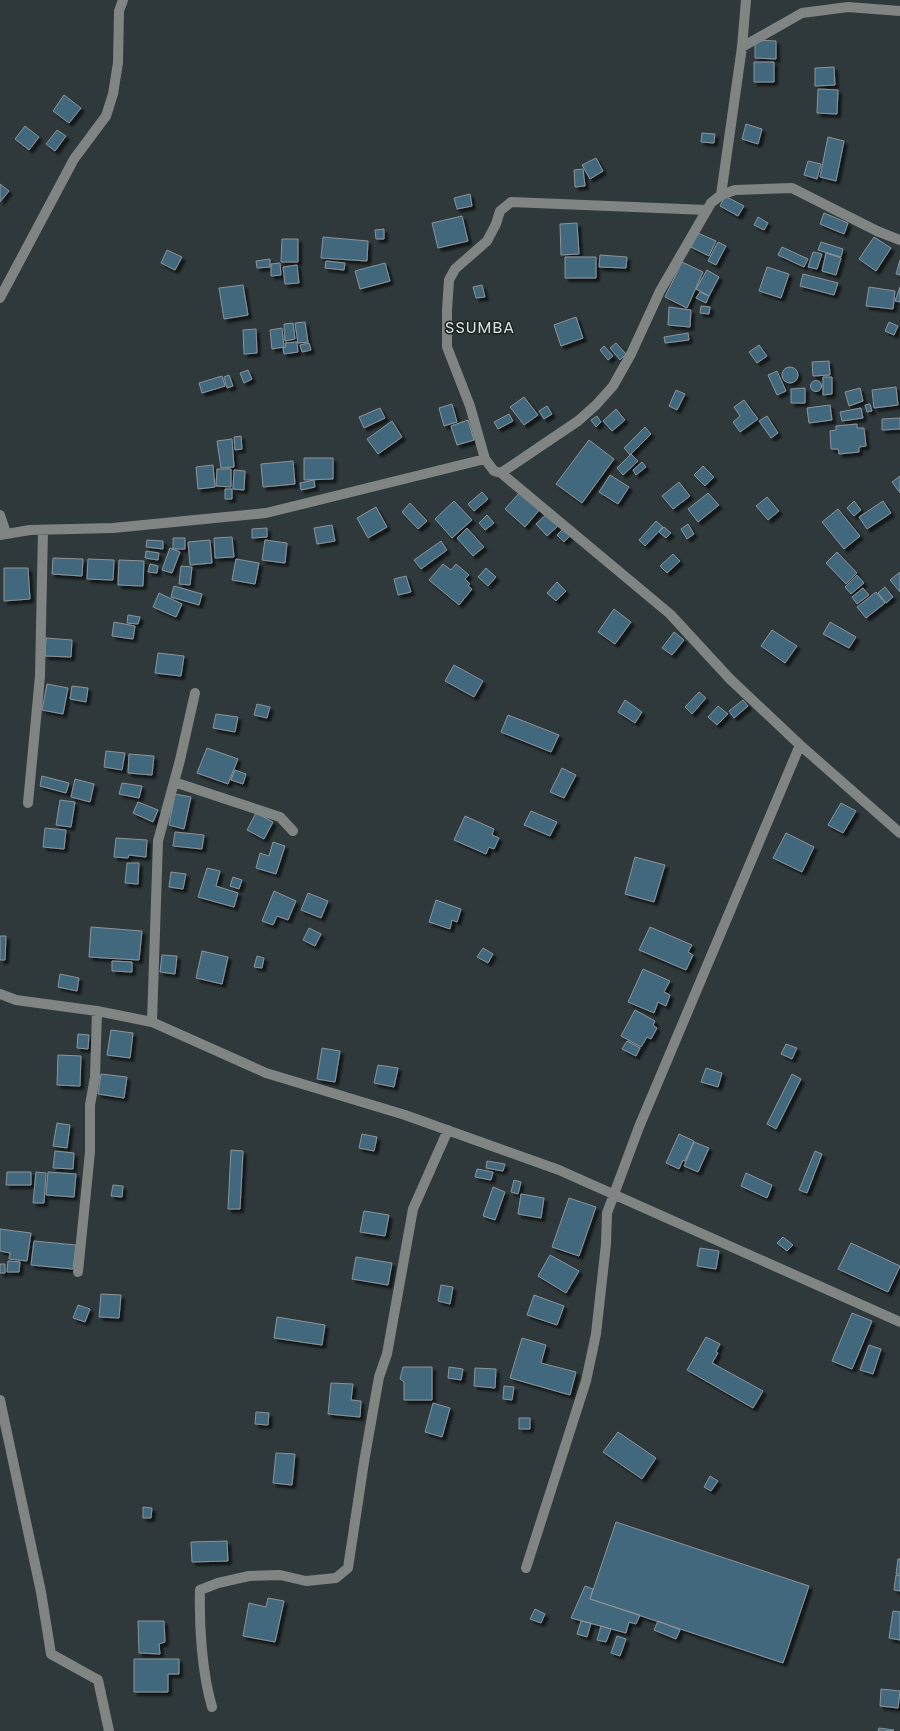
<svg xmlns="http://www.w3.org/2000/svg" width="900" height="1731" viewBox="0 0 900 1731" font-family="Poppins,sans-serif">
	<style>
		.building { fill: #42687e; stroke: #8b949a; filter: url(#shadow) }
		.lines { fill: none; stroke-linecap: round; stroke-linejoin: round }
		.minor { stroke: #808584; stroke-width: 10 }
		.labels { text-anchor: middle; dominant-baseline: central; stroke-width: 3; stroke-linejoin: round; paint-order: stroke }
		.quarter-label { font-size: 16px; letter-spacing: 1px; fill: #d6e3e4; stroke: #1b2020 }
	</style>
	<defs>
		<filter id="shadow"><feDropShadow dx="3.5" dy="3.5" stdDeviation="1" flood-color="#0009"/></filter>
	</defs>
	<rect width="100%" height="100%" fill="#2f393b"/>
	<path class="building" d="M755 40 776 41V59L755 58Z
		M754 62H774V82H754Z
		M834 67 835 85 815 86V68Z
		M818 89 838 90 837 114 817 113Z
		M64 95 81 108 69 123 53 111Z
		M746 124 762 129 758 144 742 139Z
		M25 126 39 137 29 150 15 139Z
		M57 130 66 136 55 151 46 144Z
		M702 133 715 134 714 143 701 142Z
		M828 137 844 141 836 181 820 177Z
		M596 158 603 171 590 179 582 165Z
		M808 161 821 164 817 179 804 175Z
		M583 169 585 186 575 187 574 170Z
		M0 184 9 191 0 202Z
		M470 194 472 206 457 209 454 198Z
		M725 196 744 206 738 216 720 206Z
		M824 213 848 223 844 234 820 224Z
		M462 216 468 241 438 248 432 223Z
		M758 217 768 223 764 230 754 225Z
		M577 223 579 254 561 255 560 224Z
		M384 229V239H376L375 230Z
		M698 233 716 241 709 256 691 247Z
		M323 237 368 241 367 261 321 258Z
		M874 237 891 248 876 271 859 259Z
		M282 239H298V262H281Z
		M718 242 726 246 716 265 708 261Z
		M821 242 843 249 841 257 818 250Z
		M782 247 808 259 804 267 778 255Z
		M167 250 182 257 175 270 161 263Z
		M813 252 822 254 817 269 808 267Z
		M826 253 841 258 836 275 822 271Z
		M600 255 627 257 626 268 599 267Z
		M565 257H596V278H565Z
		M270 259V267L257 268 256 261Z
		M900 260V275L896 274Z
		M326 261 345 263 344 270 325 268Z
		M682 262 703 272 687 308 665 297Z
		M280 263 281 275 271 276V264Z
		M385 263 390 281 360 289 355 271Z
		M297 265 299 283 285 284 283 267Z
		M767 267 789 274 781 298 759 291Z
		M707 270 719 277 709 296 696 289Z
		M803 274 838 283 834 295 800 286Z
		M243 285 248 315 224 319 219 288Z
		M482 285 485 297 476 298 473 287Z
		M869 287 895 291 893 309 866 306Z
		M900 287V302L895 301Z
		M700 292 709 296 706 303 696 298Z
		M701 306 710 307 709 314 700 313Z
		M669 307 691 310 690 327 668 325Z
		M576 317 583 338 561 346 554 325Z
		M305 322 308 342 298 343 295 323Z
		M889 322 898 326 894 335 885 331Z
		M293 323 295 339 285 341 284 324Z
		M282 328 284 347 272 349 270 330Z
		M256 329 257 353 244 354 243 330Z
		M688 333 689 340 665 343 664 337Z
		M297 342 298 352 284 354 283 348 286 347 285 343Z
		M309 343 311 350 302 352 300 345Z
		M616 343 626 354 620 360 610 348Z
		M759 345 767 356 757 363 749 352Z
		M604 346 613 356 608 360 600 350Z
		M829 361 830 375 813 376 812 362Z
		M782 375a8 8 0 1 1 16 0a8 8 0 1 1-16 0Z
		M248 370 252 379 244 383 240 373Z
		M777 371 786 391 777 395 768 375Z
		M229 375 233 386 227 388 224 377Z
		M222 376 225 386 202 393 199 383Z
		M823 377H832V394L823 395Z
		M810.5 386a5.5 5.5 0 1 1 11 0a5.5 5.5 0 1 1-11 0Z
		M896 387 898 405 874 408 872 390Z
		M805 388V403H791V389Z
		M860 388 863 401 849 406 845 392Z
		M676 390 685 394 677 410 669 406Z
		M524 397 538 415 524 425 510 407Z
		M744 400 758 419 740 432 733 422 740 416 734 407Z
		M452 404 457 422 444 426 439 408Z
		M870 404 872 411 867 412 865 405Z
		M830 405 832 420 809 423 807 408Z
		M547 406 552 414 544 419 539 411Z
		M380 408 385 418 364 428 359 417Z
		M861 408 863 418 842 421 840 412Z
		M616 409 625 420 612 431 603 421Z
		M509 414 513 421 498 429 494 422Z
		M597 416 601 422 596 427 591 420Z
		M767 416 778 433 771 438 759 421Z
		M900 418V429L882 430V419Z
		M468 420 474 440 457 445 451 426Z
		M392 421 402 437 378 454 367 439Z
		M857 424V428H864L866 446 859 447V452L839 454 838 449H831L830 431 836 430V426Z
		M645 427 651 434 630 455 624 448Z
		M241 436 242 449 235 450 234 437Z
		M232 439 234 467 221 468 217 441Z
		M589 440 614 459 582 503 556 484Z
		M631 454 638 461 623 475 617 468Z
		M304 458H333V479L304 480Z
		M293 461 295 484 263 487 261 464Z
		M642 462 646 467 636 475 633 470Z
		M213 465 215 487 198 489 196 467Z
		M703 466 714 477 705 486 694 475Z
		M217 469H231V487L216 486Z
		M234 470 245 471 244 490 233 489Z
		M610 475 629 487 618 504 599 492Z
		M900 476V493L892 482Z
		M314 480 315 487 301 490 300 483Z
		M679 482 690 496 673 509 662 496Z
		M225 489H232V499H225Z
		M482 492 488 499 474 511 468 504Z
		M520 492 540 509 525 527 505 509Z
		M708 493 719 505 698 522 688 509Z
		M767 497 779 511 768 520 756 506Z
		M454 501 472 520 452 538 435 519Z
		M854 501 861 510 854 516 847 508Z
		M883 501 891 513 867 529 859 517Z
		M410 503 427 521 418 529 402 512Z
		M376 507 387 527 368 538 357 518Z
		M838 509 860 536 844 549 822 522Z
		M548 513 559 525 547 536 536 524Z
		M487 515 494 523 485 530 479 523Z
		M656 521 663 527 645 546 639 540Z
		M688 524 694 534 687 539 681 529Z
		M332 525 335 541 317 544 314 528Z
		M664 527 671 533 666 538 659 532Z
		M267 528V537L252 538V529Z
		M467 528 484 547 473 556 457 538Z
		M563 529 570 536 564 542 557 535Z
		M232 537 234 557 215 558 214 538Z
		M173 538H185V549H173Z
		M147 540 163 541V549L146 547Z
		M210 540 212 563 190 565 188 542Z
		M265 540 287 543 285 563 262 560Z
		M441 541 447 550 421 569 414 560Z
		M170 548 180 552 172 573 162 570Z
		M146 551 159 553 158 560 145 558Z
		M837 552 857 573 846 584 826 563Z
		M673 554 680 561 667 573 660 566Z
		M53 558 83 559 82 576 52 574Z
		M88 559 114 560 113 580 87 579Z
		M236 559 259 563 255 584 232 580Z
		M119 560 144 561 143 586 118 585Z
		M150 564 158 566 157 573 148 572Z
		M443 564 451 570 456 564 469 575 465 579 470 584 468 586 472 589 459 605 429 580Z
		M181 566 192 567 190 585 179 584Z
		M4 568H28L30 599 4 601Z
		M486 568 496 577 488 586 478 577Z
		M900 572V592L890 580Z
		M857 575 864 583 851 594 845 587Z
		M406 576 411 592 398 595 394 579Z
		M557 582 566 591 556 601 547 593Z
		M174 586 202 594 199 605 171 597Z
		M885 587 893 597 886 603 878 593Z
		M863 588 869 595 857 604 852 597Z
		M876 592 885 603 866 618 857 607Z
		M159 593 182 604 176 617 153 607Z
		M614 609 631 622 615 644 598 632Z
		M128 615 140 617 138 624 127 623Z
		M114 622 135 626 133 639 112 636Z
		M830 622 856 637 849 648 823 634Z
		M772 630 797 646 785 663 761 646Z
		M674 632 684 640 672 655 662 648Z
		M46 638 72 640 71 657 45 656Z
		M158 653 184 656 181 676 155 673Z
		M454 665 483 681 474 697 445 681Z
		M47 684 68 688 63 714 42 710Z
		M72 686 88 688 86 702 70 699Z
		M699 692 706 698 692 714 685 707Z
		M625 700 642 712 635 723 618 712Z
		M743 700 748 706 734 718 729 711Z
		M257 704 270 707 267 718 254 715Z
		M718 706 728 714 717 725 708 717Z
		M216 714 238 717 235 732 213 728Z
		M508 715 559 735 551 752 501 732Z
		M207 748 238 759 228 784 197 773Z
		M106 751 125 753 122 770 104 767Z
		M129 754 154 756 152 775 128 773Z
		M562 768 576 775 564 798 550 792Z
		M235 770 246 774 243 784 231 780Z
		M42 776 69 783 66 793 40 786Z
		M75 779 94 784 90 802 71 797Z
		M122 783 142 786 139 798 119 794Z
		M175 794 191 797 184 829 169 825Z
		M60 800 75 802 71 827 56 825Z
		M138 802 158 810 153 822 133 813Z
		M841 803 856 811 843 833 828 825Z
		M531 811 557 822 550 836 524 825Z
		M256 813 273 822 264 839 247 830Z
		M465 816 494 829 492 835 499 838 494 849 489 847 486 854 454 840Z
		M45 828 66 830 64 849 43 847Z
		M175 832 204 835 202 849 173 846Z
		M786 833 814 847 802 872 773 858Z
		M116 838 147 840 146 857 129 855 128 858 114 857Z
		M273 842 285 846 276 874 256 868 260 853 269 856Z
		M635 857 665 865 654 902 625 894Z
		M127 863H139L138 884 125 883Z
		M207 868 220 871 216 886 238 893 234 907 198 897Z
		M171 872 186 874 183 889 169 887Z
		M233 877 242 880 239 889 230 886Z
		M274 891 296 901 288 920 277 916 273 925 262 921Z
		M308 893 328 901 321 918 301 910Z
		M436 900 461 909 457 922 452 920 450 929 429 922Z
		M91 927 142 931 139 960 89 957Z
		M650 927 692 945 688 952 693 955 686 970 639 950Z
		M309 928 321 934 315 946 303 940Z
		M0 936H6L5 960H0Z
		M483 948 493 954 488 963 477 957Z
		M202 951 228 957 222 984 196 978Z
		M162 955 177 956 175 974 160 972Z
		M257 956 264 958 262 968 254 967Z
		M112 961 132 962V972L112 971Z
		M643 969 670 981 664 992 670 995 666 1006 658 1002 654 1013 628 1002Z
		M60 974 79 978 77 991 58 987Z
		M635 1010 655 1021 653 1025 657 1028 651 1039 647 1037 641 1047 621 1036Z
		M111 1030 133 1033 130 1058 107 1055Z
		M78 1034 89 1035 88 1049 77 1048Z
		M627 1041 640 1048 636 1056 622 1049Z
		M786 1044 797 1048 792 1059 781 1054Z
		M322 1048 340 1051 335 1082 317 1079Z
		M58 1055 81 1056 80 1086 57 1085Z
		M378 1065 398 1068 394 1087 374 1083Z
		M706 1068 722 1073 718 1087 701 1082Z
		M101 1074 127 1077 124 1098 98 1094Z
		M792 1074 801 1079 776 1129 767 1124Z
		M57 1123 70 1125 67 1148 53 1146Z
		M362 1134 377 1137 374 1151 359 1148Z
		M679 1134 694 1141 685 1161 683 1160 679 1169 666 1163Z
		M694 1142 709 1148 698 1172 684 1166Z
		M231 1150 243 1151 240 1209H228Z
		M55 1151 74 1153 73 1169 53 1168Z
		M815 1151 822 1154 807 1193 799 1190Z
		M487 1161 505 1164 503 1171 486 1168Z
		M477 1169 493 1172 491 1180 475 1177Z
		M7 1172H31V1185H6Z
		M36 1172 46 1173 44 1203H33Z
		M48 1172 76 1174 74 1197 46 1195Z
		M746 1173 772 1185 767 1198 741 1186Z
		M514 1180 521 1182 518 1194 511 1192Z
		M113 1185 123 1186 122 1197 111 1196Z
		M493 1187 505 1192 495 1220 483 1216Z
		M521 1194 544 1198 541 1218 518 1214Z
		M569 1198 596 1207 579 1256 552 1247Z
		M364 1211 389 1215 385 1236 360 1232Z
		M0 1229 31 1233 27 1261 9 1259 10 1253 0 1251Z
		M783 1237 793 1245 787 1251 777 1243Z
		M34 1241 76 1245 73 1269 31 1265Z
		M851 1243 900 1266 888 1292 838 1269Z
		M700 1248 719 1251 716 1269 697 1266Z
		M550 1255 579 1271 566 1293 538 1276Z
		M356 1257 392 1263 388 1285 352 1279Z
		M8 1261 20 1262 19 1272H7Z
		M0 1264H5V1273H0Z
		M441 1285 453 1287 450 1304 438 1301Z
		M101 1294 121 1295 119 1318 99 1317Z
		M534 1295 564 1306 557 1325 527 1315Z
		M78 1305 90 1309 85 1322 73 1318Z
		M852 1313 872 1321 852 1369 832 1361Z
		M277 1317 325 1325 322 1345 274 1338Z
		M706 1337 720 1344 716 1352 718 1353 712 1363 763 1391 753 1408 687 1370Z
		M522 1338 546 1345 541 1363 576 1372 570 1395 510 1378Z
		M869 1345 881 1349 873 1374 860 1370Z
		M403 1367H432V1400H404V1382L400 1379Z
		M449 1367 463 1369 461 1380 448 1378Z
		M475 1368 496 1369 495 1388 474 1386Z
		M331 1383 353 1384 351 1400 361 1401 360 1417 328 1414Z
		M504 1386 514 1387 512 1400 503 1399Z
		M433 1403 450 1408 442 1437 425 1432Z
		M256 1412 269 1413 268 1425 255 1424Z
		M519 1418H530V1429H519Z
		M618 1432 656 1458 642 1479 603 1452Z
		M276 1453 295 1454 292 1485 273 1483Z
		M710 1476 718 1481 711 1491 704 1487Z
		M143 1507 152 1508 151 1518H143Z
		M616 1522 809 1586 783 1663 590 1599Z
		M227 1541 228 1561 192 1562 191 1542Z
		M898 1559H900V1574H896Z
		M896 1575 900 1576V1591L894 1590Z
		M585 1586 593 1589 590 1599 640 1615 636 1624 629 1622 626 1633 571 1618Z
		M268 1598 284 1601 275 1642 243 1636 249 1603 266 1607Z
		M535 1609 545 1614 541 1623 530 1619Z
		M893 1611 900 1612V1640L889 1638Z
		M138 1621H164L165 1642 159 1644 160 1654 139 1653Z
		M581 1621 591 1623 587 1637 577 1634Z
		M658 1621 680 1630 676 1639 654 1630Z
		M601 1626 611 1629 606 1642 597 1640Z
		M617 1636 626 1639 620 1656 611 1653Z
		M134 1659H179V1674H168V1692H134Z
		M881 1689 900 1691 898 1708 880 1706Z
		M879 1728 894 1730 893 1731H878Z"/>
	<g class="lines">
		<path class="minor" d="M742 47 802 13 848 7 900 11
			M721 195 742 47 746 0
			M707 210 511 202 500 211 496 224 487 241 455 269 449 280 447 310V347L470 406 485 459 494 471 501 473 670 614 730 679 800 745 900 833
			M0 298 74 159 106 116 113 94 118 63 119 11 123 0
			M501 473 578 421 596 405 613 386 631 354 660 291 711 203 721 195 735 190 792 188 877 231 900 240
			M0 515 6 533
			M0 535 30 530 113 528 266 513 485 459
			M174 782 280 817 293 831
			M28 803 40 676 43 530
			M0 994 16 1000 97 1011 152 1022 266 1073 405 1115 559 1170 900 1322
			M152 1022 158 841 180 760 195 693
			M78 1272 90 1152V1105L95 1077 97 1011
			M0 1400 41 1592 51 1654 98 1680 109 1731
			M526 1568 586 1381 596 1334 606 1244 607 1213 639 1127 800 745
			M212 1707C202 1673 199 1626 200 1590L218 1583 249 1576 280 1575 306 1581 336 1578 348 1568 364 1462 379 1377 387 1354 413 1209 448 1130"/>
	</g>
	<g class="labels">
		<g class="quarter-label">
			<text x="480" y="327">SSUMBA</text>
		</g>
	</g>
</svg>
